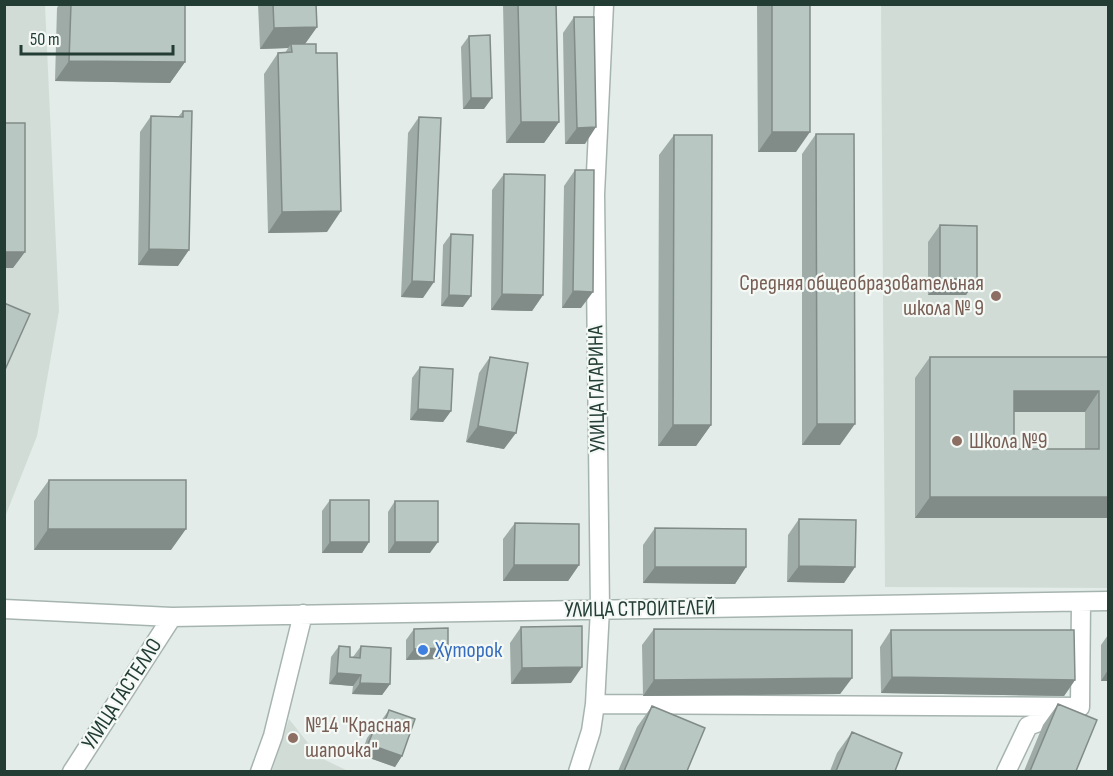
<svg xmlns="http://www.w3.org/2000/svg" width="1113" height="776" viewBox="0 0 1113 776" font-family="'Sofia Sans Condensed',sans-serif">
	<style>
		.built { fill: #d1dcd7 }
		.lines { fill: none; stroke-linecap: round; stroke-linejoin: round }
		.minor-casing { stroke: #a6b4af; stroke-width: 21 }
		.minor { stroke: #fff; stroke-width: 18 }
		.wall { fill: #9eaba6; fill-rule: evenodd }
		.shaded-wall { fill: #818b87 }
		.building { fill: #b8c7c1; stroke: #818b87; stroke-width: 1.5; fill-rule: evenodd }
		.education-dot { fill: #8d6e63; stroke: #f4f9f6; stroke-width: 2 }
		.shop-dot { fill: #3f7fe0; stroke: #f4f9f6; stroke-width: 2 }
		.labels { text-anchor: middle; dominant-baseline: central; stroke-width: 4.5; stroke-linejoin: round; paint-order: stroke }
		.education-label { font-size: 22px; fill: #785e54; stroke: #f4f9f6; text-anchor: start }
		.street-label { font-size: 22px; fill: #233d35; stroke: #f4f9f6 }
		.shop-label { font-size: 22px; fill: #366cbe; stroke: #f4f9f6; text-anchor: start }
	</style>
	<rect width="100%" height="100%" fill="#e3ece8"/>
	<path class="built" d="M5 5H45L59 311 37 436 5 517Z
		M881 5H1108V588L885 587Z
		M289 719 319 757 348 771H272Z"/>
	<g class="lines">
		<g class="minor-casing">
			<path id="minor" d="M4 609 172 617 1108 601
				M595 704 1080 707
				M72 772 172 617
				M260 772 273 736 303 614
				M578 772 591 731 595 704 600 609 595 194 604 4
				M1006 772 1028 726 1080 707 1081 602"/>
		</g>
		<use href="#minor" class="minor"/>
	</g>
	<path class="wall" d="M59 4H185V62L170 83 55 81 57 8Z
		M258 4H316L317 27 305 44 327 232 268 233 264 74 278 53H285L288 48 260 49Z
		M503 4H556L559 122 544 143H506Z
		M757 4H810L796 152H758Z
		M574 17 585 144H565L563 33Z
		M469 36 484 109H463L461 47Z
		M183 111 178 266 138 265 140 132 151 116 178 117Z
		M419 117 423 298 401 297 408 133Z
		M816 134 840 445H802V154Z
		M674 135 711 425 696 446H658L659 155Z
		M575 170 581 308H562L564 186Z
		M504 174 543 295 532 311 491 310 492 190Z
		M940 225 977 279 966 295H928V242Z
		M451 234 463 307 441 306 443 245Z
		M490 357 504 449 466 442 479 373Z
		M930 357H1108V518H915V378ZM1014 412H1085V449H1014Z
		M420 367 451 411 443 422 410 420 412 378Z
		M49 480 171 550H34V501Z
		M330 500 369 542 362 553H322V511Z
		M395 501 430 553H388V512Z
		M799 519 855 567 844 583 787 582 788 535Z
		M515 523 579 565 568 581H503V539Z
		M655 528 746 567 735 584 643 583V545Z
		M521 627 571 683 511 684 510 643Z
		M414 629 440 659 406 660V640Z
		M654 629 852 678 840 694 643 696 642 645Z
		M891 630 1075 680 1064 696 881 693 880 647Z
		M1108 635V681H1101V645Z
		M339 646 350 657H353L361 646 390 684 382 695 352 694 353 686 329 684 331 657Z
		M1058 704 1076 771H1024L1043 725Z
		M652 706 687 771H618L637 727Z
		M389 710 402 756 395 767 361 755 367 738 375 727 379 728 381 721Z
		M852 732 895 771H830L837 753Z"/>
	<path class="shaded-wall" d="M317 27 302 48 291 44 288 48 260 49 274 28Z
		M69 61 185 62 170 83 55 81Z
		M471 98H492L484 109H463Z
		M521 122H559L544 143H506Z
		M596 127 585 144H565L577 128Z
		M772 132H810L796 152H758Z
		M341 211 327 232 268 233 282 212Z
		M149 249 189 250 178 266 138 265Z
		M4 252H25L13 268H4Z
		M940 279H977L966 295H928Z
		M412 281 434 282 423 298 401 297Z
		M573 291 593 292 581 308H562Z
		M502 294 543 295 532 311 491 310Z
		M449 295 471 296 463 307 441 306Z
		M1014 391H1099L1085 412H1000Z
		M418 409 451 411 443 422 410 420Z
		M817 424H855L840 445H802Z
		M673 425H711L696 446H658Z
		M478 426 516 433 504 449 466 442Z
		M930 497H1108V518H915Z
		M48 529H186L171 550H34Z
		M330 542H369L362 553H322Z
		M395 542H438L430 553H388Z
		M514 565H579L568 581H503Z
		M799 566 855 567 844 583 787 582Z
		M655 567H746L735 584 643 583Z
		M448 648 440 659 406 660 414 649Z
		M582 667 571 683 511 684 522 668Z
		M1108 670V681H1101Z
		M337 673 361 675 353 686 329 684Z
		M892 677 1075 680 1064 696 881 693Z
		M852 678 840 694 643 696 654 680Z
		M360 683 390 684 382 695 352 694Z
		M368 744 402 756 395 767 361 755Z"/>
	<path class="building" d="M71 4H185V62L69 61Z
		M273 4H316L317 27 274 28Z
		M518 4H556L559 122H521Z
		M772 4H810V132H772Z
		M574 17H594L596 127 577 128Z
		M490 35 492 98H471L469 36Z
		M291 44H316V53H337L341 211 282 212 278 53 292 52Z
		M183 111H192L189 250 149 249 151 116 183 117Z
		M419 117 441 118 434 282 412 281Z
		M4 123H25V252H4Z
		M816 134H854L855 424H817Z
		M674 135H712L711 425H673Z
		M575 170H594L593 292 573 291Z
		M504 174 545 175 543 295 502 294Z
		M940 225 977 226V279H940Z
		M451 234 473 235 471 296 449 295Z
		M4 303 30 314 4 372Z
		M490 357 528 363 516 433 478 426Z
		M930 357H1108V497H930ZM1014 391H1099V449H1014Z
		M420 367 453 369 451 411 418 409Z
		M49 480H186V529H48Z
		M330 500H369V542H330Z
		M395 501H438V542H395Z
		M799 519 856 520 855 567 799 566Z
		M515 523 579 524V565H514Z
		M655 528 746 529V567H655Z
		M582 626V667L522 668 521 627Z
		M448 628V648L414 649V629Z
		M654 629 852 630V678L654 680Z
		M891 630H1074L1075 680 892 677Z
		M339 646 350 647V657L360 658 361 646 391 648 390 684 360 683 361 675 337 673Z
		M1058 704 1097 720 1076 771H1030Z
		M652 706 705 728 687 771H624Z
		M389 710 415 719 402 756 368 744 375 727 382 729Z
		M852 732 902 753 895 771H836Z"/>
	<g class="education-dot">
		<circle cx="996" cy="296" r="6"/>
		<circle cx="957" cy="441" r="6"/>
		<circle cx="293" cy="738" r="6"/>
	</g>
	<circle class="shop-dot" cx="423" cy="650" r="6"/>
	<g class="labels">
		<g class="education-label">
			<text x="984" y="283" text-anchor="end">Средняя общеобразовательная<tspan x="984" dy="25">школа № 9</tspan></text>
			<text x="969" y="441">Школа №9</text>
			<text x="305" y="725">№14 "Красная<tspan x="305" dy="25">шапочка"</tspan></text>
		</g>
		<g class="street-label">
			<text transform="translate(597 389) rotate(-91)">УЛИЦА ГАГАРИНА</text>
			<text transform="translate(640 609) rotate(-1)">УЛИЦА СТРОИТЕЛЕЙ</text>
			<text transform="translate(122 694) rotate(-57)">УЛИЦА ГАСТЕЛЛО</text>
		</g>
		<g class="shop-label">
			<text x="435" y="650">Хуторок</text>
		</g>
	</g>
	<rect width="1113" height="776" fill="none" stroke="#233d35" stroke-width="12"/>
	<path d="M21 45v9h152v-9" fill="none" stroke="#233d35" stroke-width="3"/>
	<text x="30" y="45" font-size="18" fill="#233d35" stroke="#f4f9f6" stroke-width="4.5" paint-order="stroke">50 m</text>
</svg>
